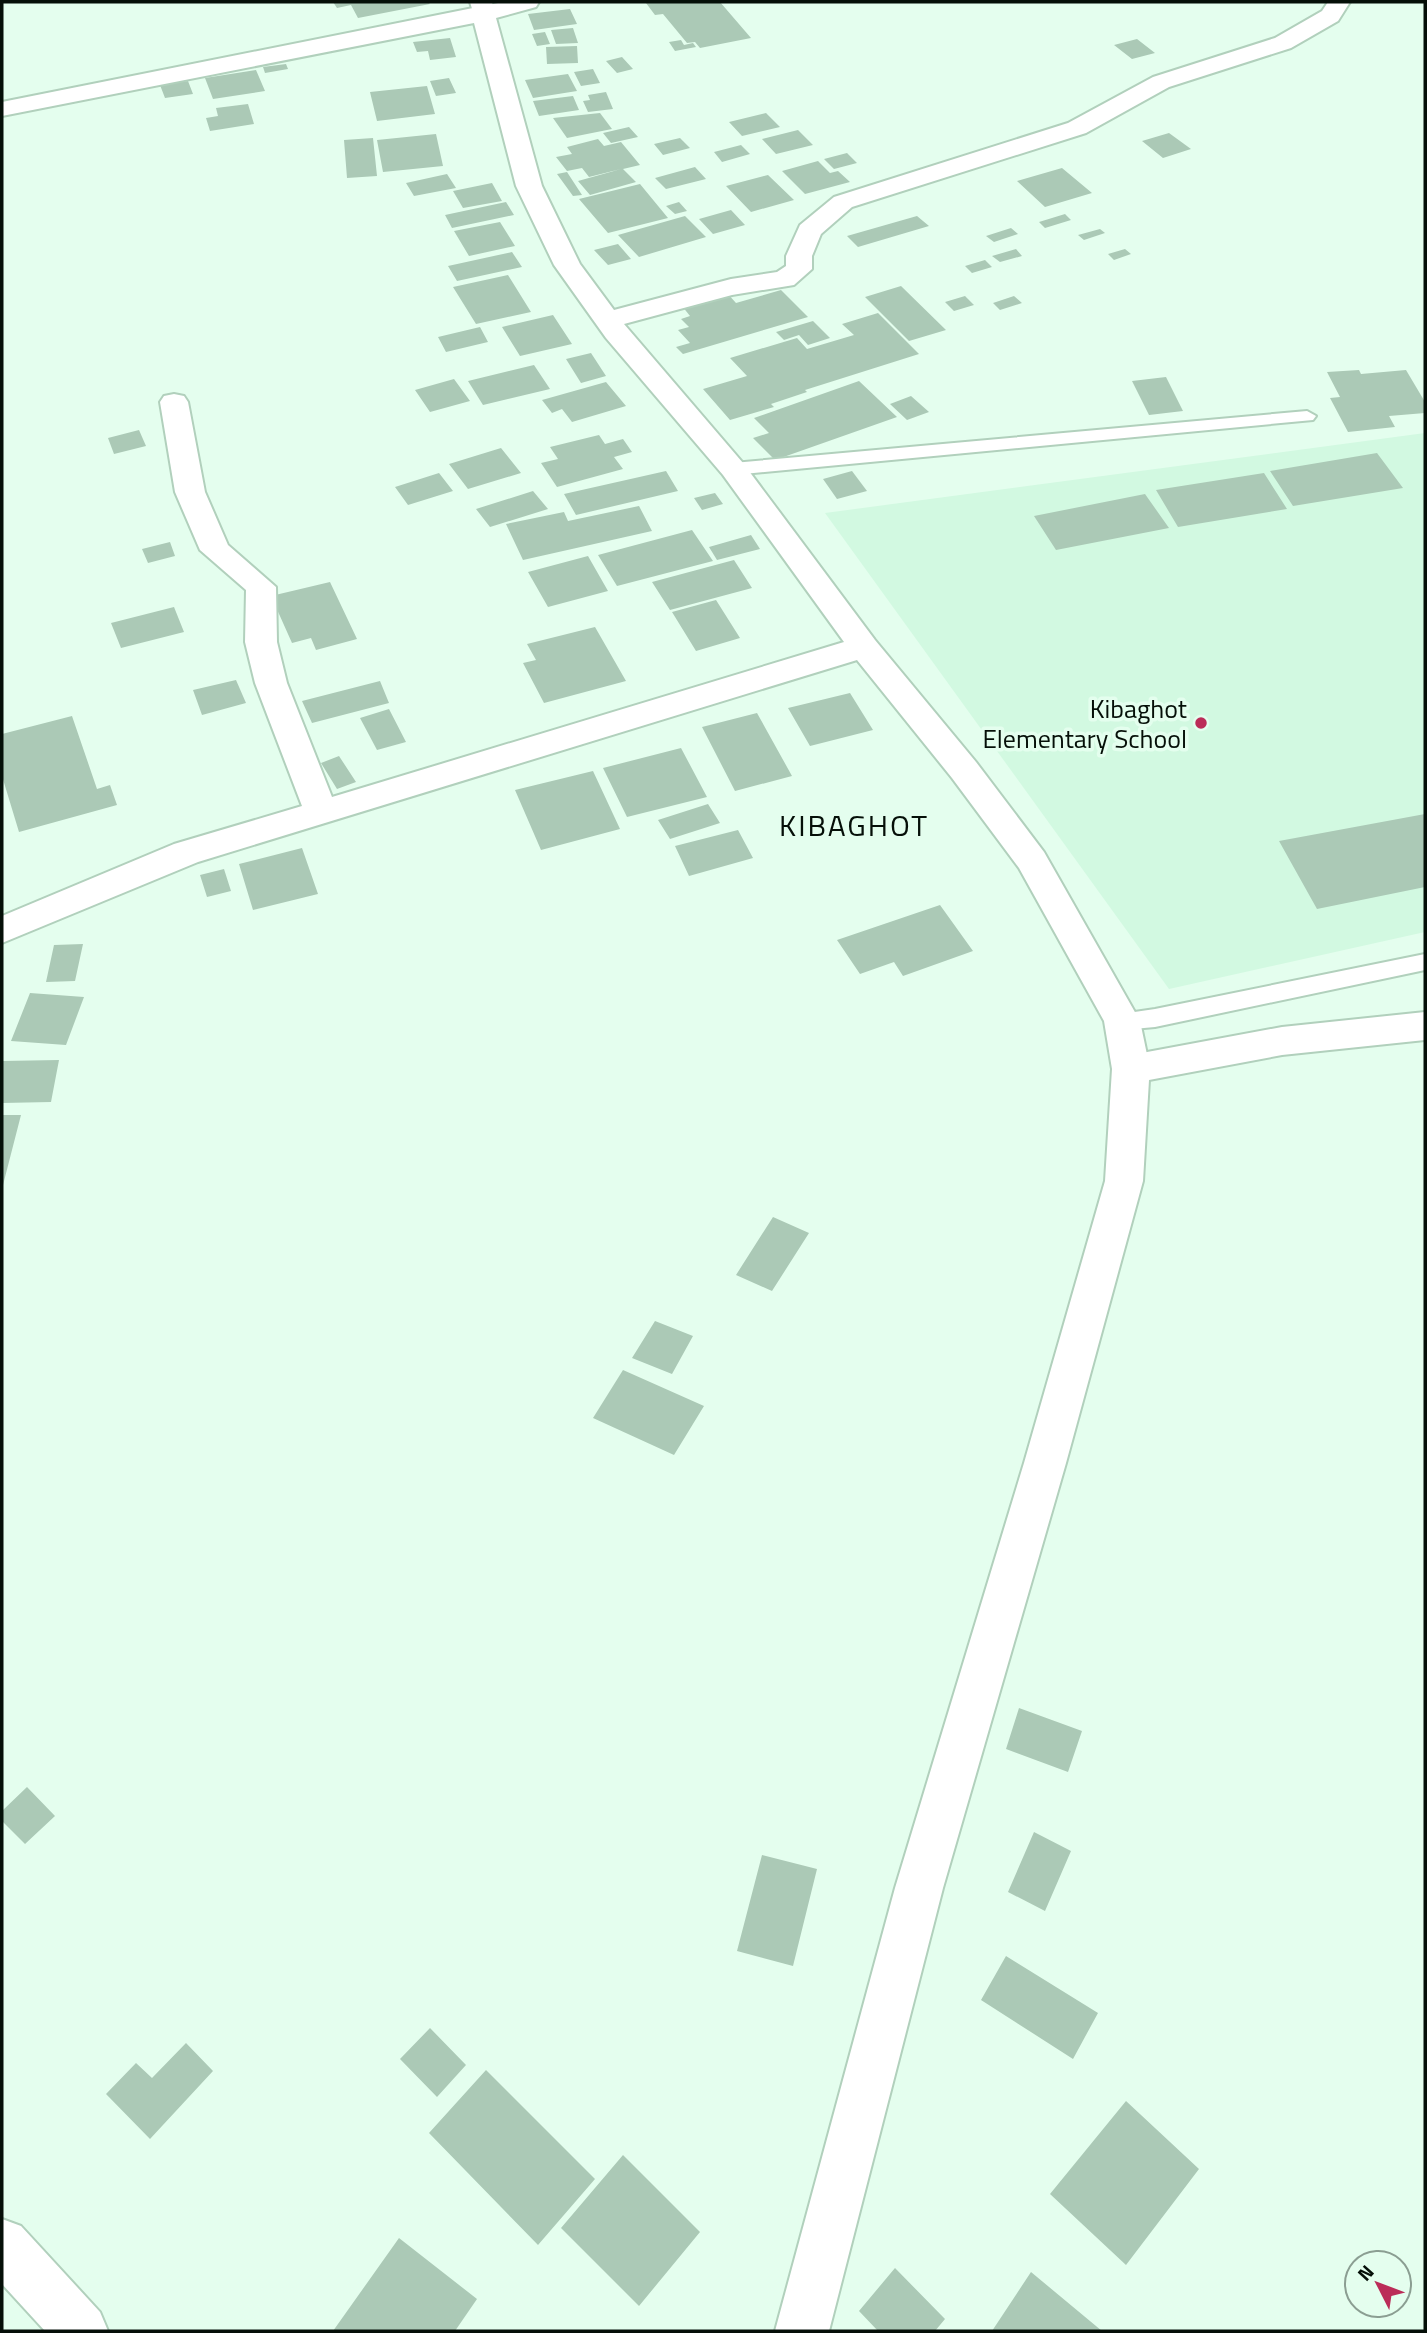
<svg xmlns="http://www.w3.org/2000/svg" width="1427" height="2333" viewBox="0 0 1427 2333" font-family="'Titillium Web',sans-serif">
	<style>
		.built { fill: #d2f9e1 }
		.building { fill: #abc9b6 }
		.lines { fill: none; stroke-linecap: round; stroke-linejoin: round }
		.lane-casing { stroke: #b1d0bc; stroke-width: 4 }
		.street-casing { stroke: #b1d0bc; stroke-width: 4 }
		.secondary-casing { stroke: #b1d0bc; stroke-width: 4 }
		.lane { fill: #fff; fill-rule: evenodd }
		.street { fill: #fff; fill-rule: evenodd }
		.secondary { fill: #fff; fill-rule: evenodd }
		.poi-dot { fill: #bb2c58; stroke: #e4feee; stroke-width: 2.5 }
		.labels { text-anchor: middle; dominant-baseline: central; stroke-width: 7; stroke-linejoin: round; paint-order: stroke }
		.poi-label { font-size: 26px; fill: #050f08; stroke: #e4feee; text-anchor: end }
		.quarter-label { font-size: 30px; letter-spacing: 2px; fill: #050f08; stroke: #e4feee }
	</style>
	<rect width="100%" height="100%" fill="#e4feee"/>
	<path class="built" d="M1425 433V932L1169 989 825 513Z"/>
	<path class="building" d="M333 2H428L430 4 358 18 351 5 337 8Z
		M653 2H720L751 38 700 48 695 42 687 43 663 14 655 15 646 3Z
		M570 9 577 24 534 30 528 14Z
		M573 28 578 43 556 44 551 30Z
		M545 32 550 44 537 46 532 34Z
		M450 38 456 57 430 60 428 51 417 52 413 42Z
		M1137 39 1155 53 1132 59 1114 45Z
		M681 40 684 45 693 43 696 47 675 51 669 42Z
		M577 46 578 63 547 64 546 47Z
		M622 57 633 69 617 73 606 61Z
		M286 64 288 69 265 73 263 67Z
		M593 69 600 83 581 86 574 72Z
		M256 70 265 91 213 99 205 78Z
		M568 74 577 91 533 98 525 80Z
		M449 78 456 93 436 96 430 81Z
		M188 81 193 94 165 98 160 85Z
		M427 86 435 114 377 121 370 92Z
		M606 92 613 109 588 112 583 101 590 100 588 95Z
		M573 96 579 110 539 116 533 101Z
		M248 104 254 124 210 131 206 118 218 116 216 108Z
		M600 113 612 129 567 138 553 118Z
		M766 113 780 127 742 136 729 122Z
		M629 127 638 137 611 143 603 133Z
		M798 130 813 145 776 154 762 139Z
		M1169 133 1191 149 1163 158 1142 141Z
		M436 134 443 166 383 172 377 140Z
		M373 138 377 176 347 178 344 140Z
		M680 138 690 148 663 155 654 144Z
		M598 139 604 146 621 142 640 165 623 169 636 182 590 195 578 181 621 169 589 177 582 168 567 171 556 157 572 154 567 147Z
		M741 145 750 154 722 162 714 152Z
		M847 153 857 163 834 169 824 159Z
		M818 161 830 173 838 171 850 182 805 194 782 171Z
		M695 167 706 179 666 189 655 178Z
		M1062 168 1092 193 1045 207 1017 181Z
		M567 172 582 195 573 196 557 174Z
		M447 174 456 188 414 196 406 183Z
		M768 175 794 200 751 212 726 186Z
		M492 183 502 201 463 208 453 191Z
		M640 184 668 218 608 233 579 199Z
		M506 202 514 215 452 228 445 215Z
		M679 202 687 211 675 214 666 206Z
		M731 210 745 225 713 234 699 219Z
		M1065 214 1071 220 1045 228 1039 222Z
		M685 216 706 237 639 257 618 235Z
		M917 216 929 226 858 247 847 236Z
		M500 222 515 246 469 256 454 231Z
		M1011 228 1018 234 994 242 986 236Z
		M1100 229 1105 233 1084 240 1078 235Z
		M618 244 631 259 608 265 594 250Z
		M1016 249 1022 256 1000 262 992 256Z
		M1125 249 1131 254 1114 260 1108 254Z
		M512 252 522 267 457 281 448 266Z
		M985 260 992 267 972 273 965 266Z
		M508 275 531 312 476 324 453 287Z
		M901 286 946 330 909 341 865 297Z
		M781 290 808 317 683 354 676 347 690 343 678 330 689 327 681 319 690 316 682 306 727 293 736 303Z
		M965 296 974 305 954 311 945 302Z
		M1014 296 1022 303 1000 310 993 303Z
		M878 313 919 354 805 390 807 392 771 404 774 407 730 420 703 389 747 376 730 358 797 338 807 349 854 335 842 324Z
		M553 315 572 344 520 356 502 327Z
		M813 321 830 338 808 345 799 335 784 340 776 332Z
		M480 327 488 342 446 352 438 337Z
		M591 353 606 376 581 383 566 359Z
		M534 365 550 389 483 405 468 381Z
		M1359 370 1361 374 1406 370 1425 402V413L1389 416 1395 427 1348 432 1330 398 1340 397 1327 372Z
		M1166 377 1183 411 1149 415 1132 381Z
		M454 379 470 401 430 412 415 390Z
		M859 381 897 417 775 460 753 438 769 433 754 418Z
		M606 382 626 406 572 422 562 409 552 413 542 400Z
		M911 396 929 412 907 420 890 404Z
		M139 430 146 446 114 454 108 438Z
		M599 435 605 444 623 439 632 452 614 457 623 469 557 487 541 463 558 459 550 447Z
		M501 448 521 473 468 489 449 464Z
		M1377 453 1403 488 1293 506 1270 471Z
		M666 471 678 491 576 515 564 494Z
		M852 471 867 491 837 499 823 479Z
		M439 473 453 491 408 505 395 487Z
		M1264 473 1287 509 1178 527 1156 490Z
		M533 491 548 509 490 527 476 509Z
		M715 493 723 504 702 510 694 498Z
		M1145 494 1169 528 1056 550 1034 516Z
		M639 506 652 531 523 560 506 524 564 512 568 521Z
		M692 530 713 561 617 586 598 555Z
		M751 535 760 549 717 560 709 547Z
		M170 542 175 556 148 563 142 549Z
		M588 556 608 591 548 607 528 572Z
		M734 560 752 588 670 610 652 582Z
		M330 582 357 639 316 650 311 638 292 643 271 596Z
		M716 600 740 638 696 651 672 612Z
		M174 607 184 632 121 648 111 623Z
		M595 627 626 681 544 703 523 663 536 660 527 644Z
		M236 680 246 703 202 715 193 690Z
		M380 681 389 703 312 723 302 701Z
		M850 693 873 730 810 746 788 708Z
		M389 709 406 742 377 750 360 718Z
		M757 713 792 776 735 791 702 727Z
		M72 716 97 789 110 785 117 805 19 832 2 776V734Z
		M681 748 707 797 627 817 603 768Z
		M339 756 356 782 337 789 321 763Z
		M593 771 620 829 541 850 515 790Z
		M708 804 720 823 670 839 658 820Z
		M1425 814V887L1317 909 1279 841Z
		M738 830 753 858 689 876 675 846Z
		M302 848 318 894 253 910 239 864Z
		M224 869 231 891 207 897 200 875Z
		M940 905 973 951 903 976 894 962 860 974 837 940Z
		M83 944 75 981 46 982 54 945Z
		M30 993 84 997 66 1045 11 1041Z
		M59 1060 51 1102 2 1103V1061Z
		M2 1115H21L3 1185H2Z
		M773 1217 809 1233 772 1291 736 1275Z
		M655 1321 693 1336 672 1374 632 1358Z
		M623 1370 704 1406 674 1455 593 1418Z
		M1019 1708 1082 1731 1068 1772 1006 1749Z
		M27 1787 55 1816 25 1844 2 1821V1811Z
		M1034 1832 1071 1851 1045 1911 1008 1892Z
		M762 1855 817 1869 793 1966 737 1951Z
		M1006 1956 1098 2013 1073 2059 981 2000Z
		M430 2028 466 2065 437 2097 400 2059Z
		M186 2043 213 2071 150 2139 106 2094 136 2063 152 2078Z
		M486 2070 595 2179 538 2245 429 2133Z
		M1126 2101 1199 2169 1126 2265 1050 2194Z
		M623 2155 700 2232 639 2306 561 2228Z
		M399 2238 477 2299 455 2331H333Z
		M895 2268 945 2319 935 2331H878L859 2311Z
		M1031 2272 1102 2331H992Z"/>
	<g class="lines">
		<g class="lane-casing">
			<path id="lane" d="M1307 411 1316 416 1313 420 733 475 724 469 733 463Z
				M1425 954V970L1155 1027 1122 1030 1114 1027 1110 1021 1114 1015 1155 1009Z"/>
		</g>
		<g class="street-casing">
			<path id="street" d="M503 2H539L536 7 496 18 542 186 580 264 614 310 731 279 777 272 786 266V256L800 225 834 197 1068 123 1153 77 1275 38 1322 11 1328 2H1350L1338 21 1291 48 1169 87 1086 133 852 207 821 234 812 256V269L794 285 732 295 624 324 743 463 875 640 976 762 1044 852 1140 1021 1150 1069 1144 1079 1131 1083 1118 1079 1112 1069 1104 1021 1019 868 952 778 857 660 198 862 2 943V916L174 844 302 806 255 683 245 642 246 590 200 550 175 492 160 402 164 396 174 394 184 396 188 402 205 492 228 545 276 587 277 642 287 683 332 797 844 642 723 475 606 338 554 265 516 186 474 23 2 116V102Z
				M2 2219 21 2226 100 2312 108 2331H45L2 2284Z"/>
		</g>
		<g class="secondary-casing">
			<path id="secondary" d="M470 2H492L495 14 491 19H475Z
				M1425 1012V1040L1282 1055 1149 1080 1143 1181 1066 1463 943 1888 829 2331H775L895 1888 1024 1463 1105 1181 1112 1069 1118 1059 1131 1055 1282 1027Z"/>
		</g>
		<use href="#lane" class="lane"/>
		<use href="#street" class="street"/>
		<use href="#secondary" class="secondary"/>
	</g>
	<circle class="poi-dot" cx="1201" cy="723" r="7"/>
	<g class="labels">
		<g class="poi-label">
			<text x="1187" y="708">Kibaghot<tspan x="1187" dy="30">Elementary School</tspan></text>
		</g>
		<g class="quarter-label">
			<text x="854" y="825">KIBAGHOT</text>
		</g>
	</g>
	<rect width="1427" height="2333" fill="none" stroke="#050f08" stroke-width="7"/>
	<g transform="translate(1378 2284) rotate(312)"><circle r="33" fill="#e4feee" stroke="#8b9e92" stroke-width="2"/>
	<path d="M0-5L12 26L0 18L-12 26Z" fill="#bb2c58"/>
	<text y="-10" font-size="19" font-weight="bold" text-anchor="middle" fill="#050f08">N</text>
	</g>
</svg>
